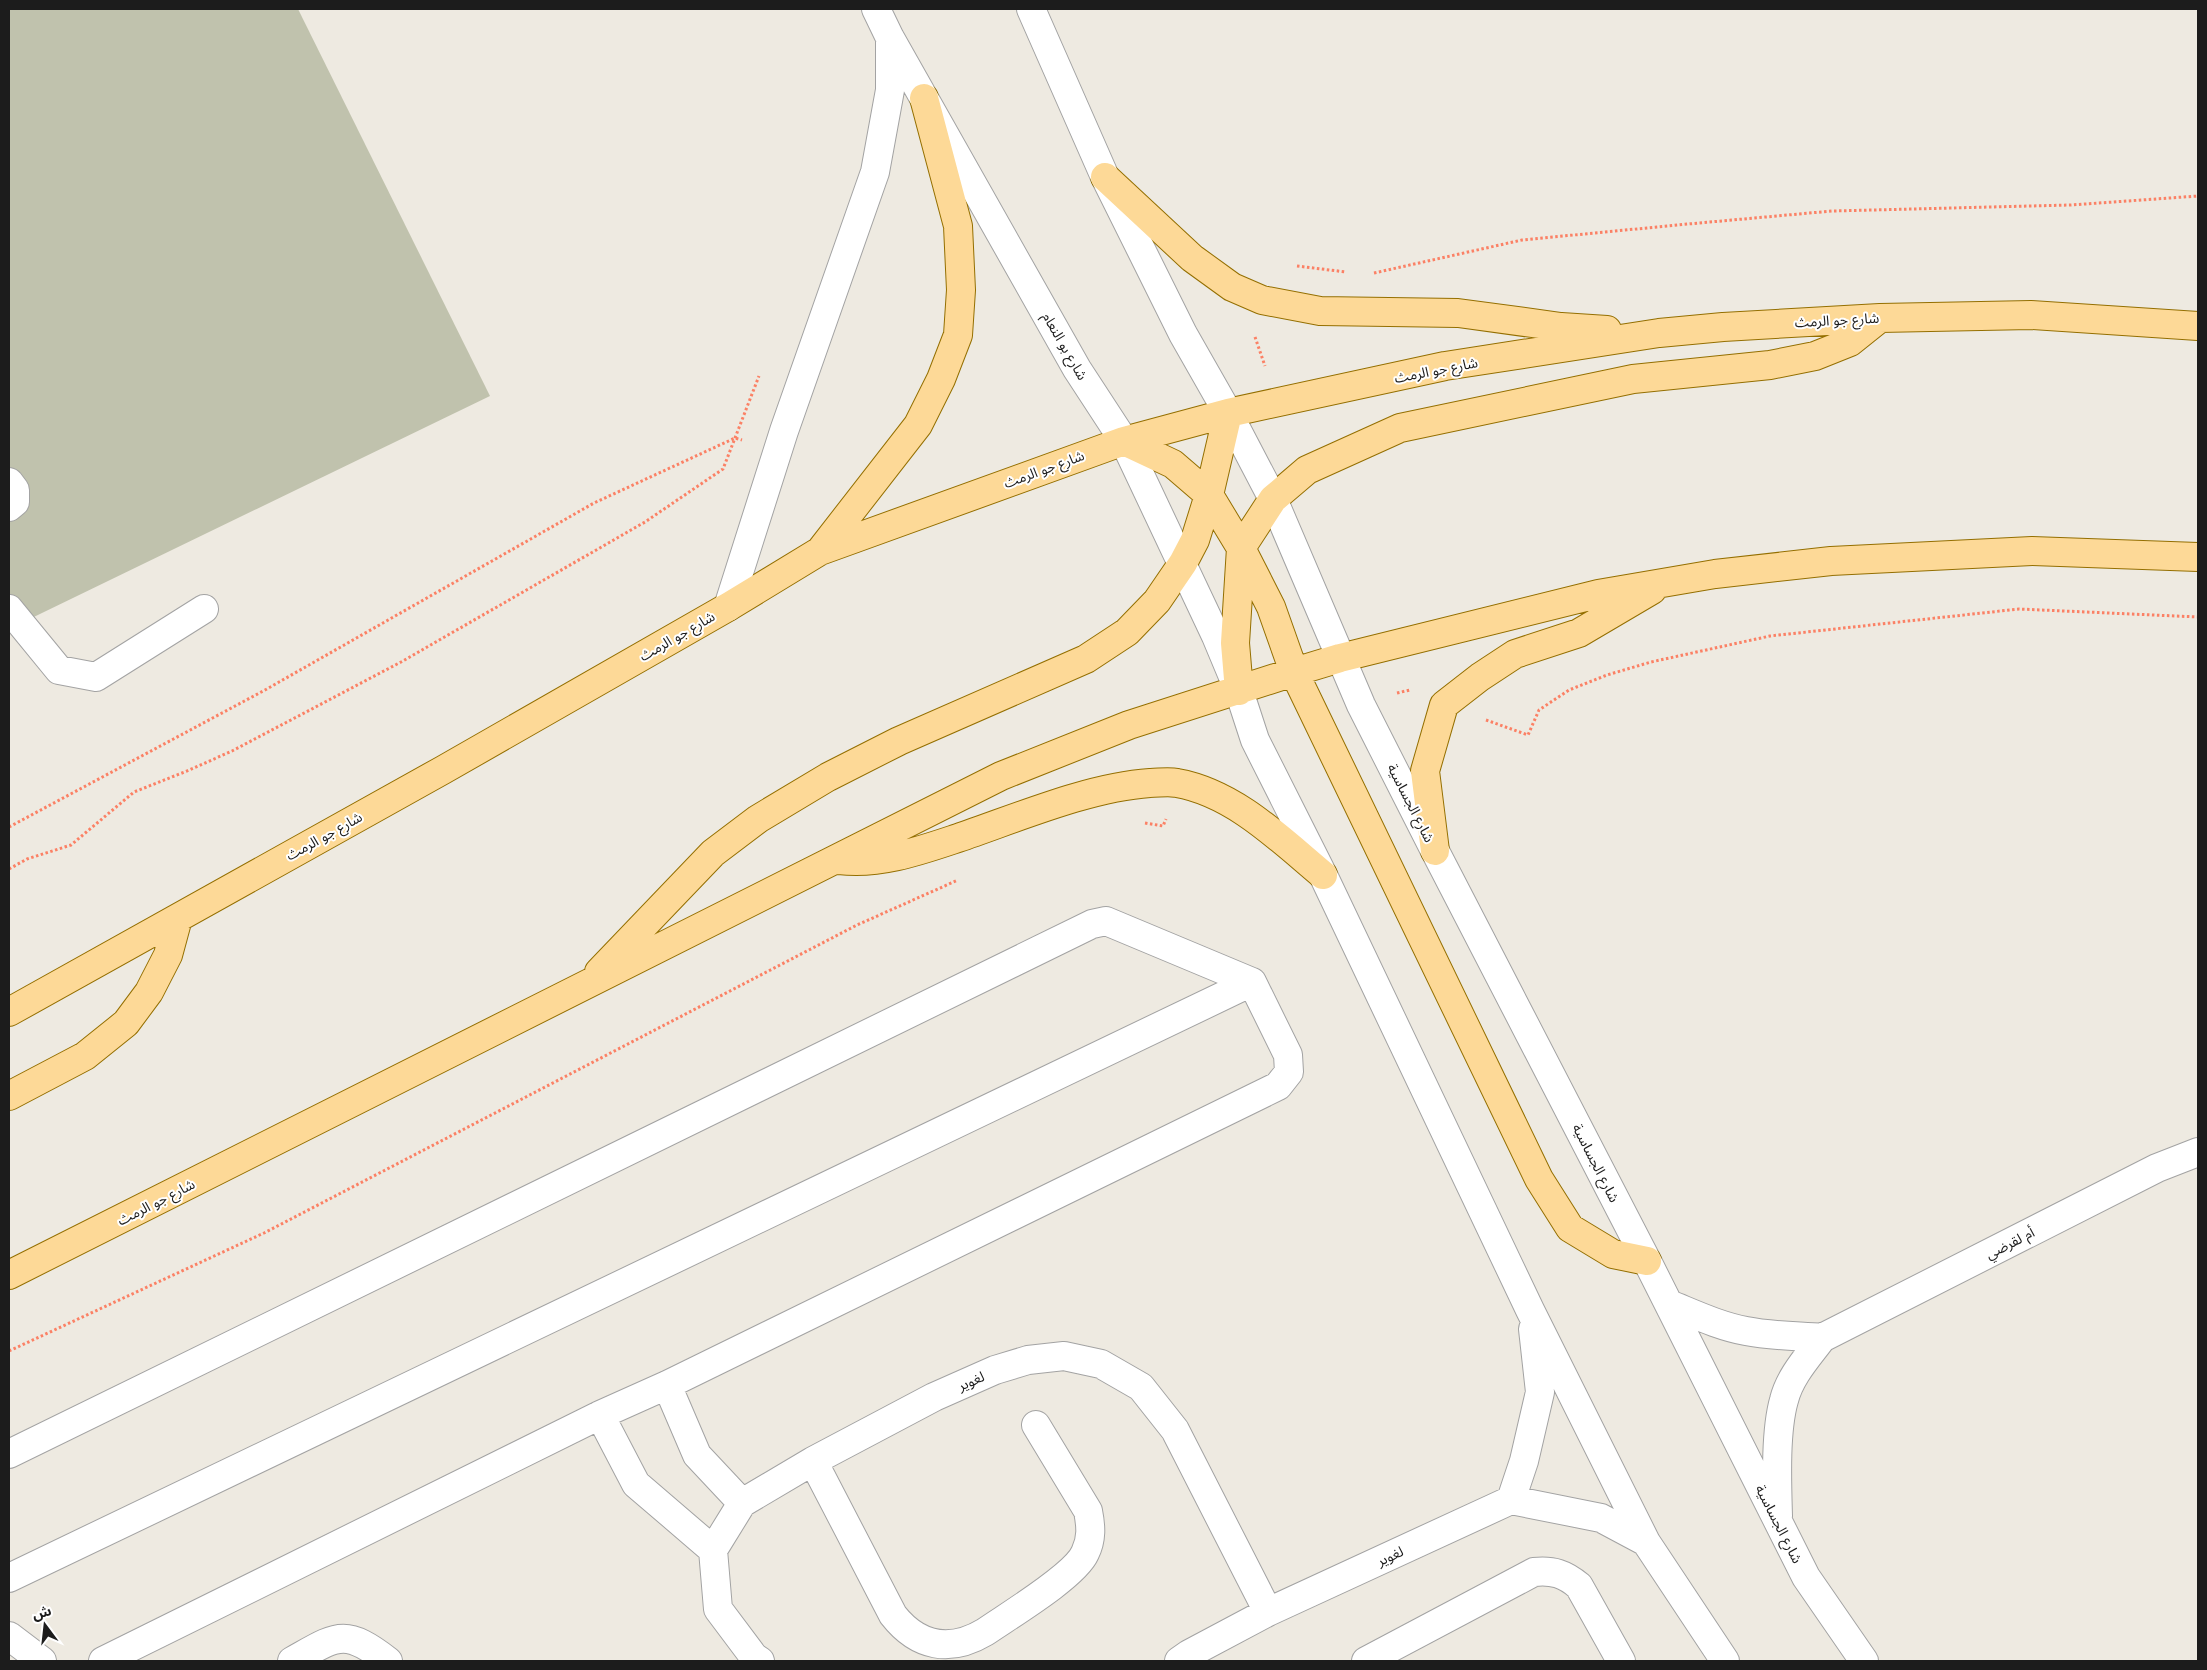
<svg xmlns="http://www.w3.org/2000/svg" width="2207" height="1670" viewBox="0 0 2207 1670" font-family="Helvetica,'Noto Sans Arabic',sans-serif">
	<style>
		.construction { fill: #c0c2ad }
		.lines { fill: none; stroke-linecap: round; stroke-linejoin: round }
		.minor-casing { stroke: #a3a3a3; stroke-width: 30 }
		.major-casing { stroke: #946f00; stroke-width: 30 }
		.path { stroke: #fb8165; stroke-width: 3; stroke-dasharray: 2.5 2.5; stroke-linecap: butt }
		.minor { stroke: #fff; stroke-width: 28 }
		.major { stroke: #fdd997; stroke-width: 28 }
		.labels { text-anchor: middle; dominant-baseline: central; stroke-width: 4; stroke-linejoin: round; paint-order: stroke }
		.street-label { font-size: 14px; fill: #1c1c1c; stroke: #fff }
	</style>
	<rect width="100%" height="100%" fill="#eeeae1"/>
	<path class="construction" d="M9 9H298L490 396 9 629Z"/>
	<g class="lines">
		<g class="minor-casing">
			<path id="minor" d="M876 9 890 38 1077 369 1124 441 1216 636 1239 691 1255 740 1323 875 1530 1310 1646 1542 1725 1661
				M1031 9 1105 177 1183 334 1228 413 1273 499 1361 705 1435 851 1647 1261 1806 1577 1864 1661
				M9 482 15 490V502L9 507
				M728 607 784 431 875 172 890 90V40
				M9 609 59 670 96 677 204 609
				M1669 1304C1694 1314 1719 1326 1746 1331 1771 1336 1797 1336 1822 1338
				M667 1385 697 1455 742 1503
				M600 1415 636 1484 713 1550
				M9 1454 1092 924 1106 921 1252 982 1288 1055 1289 1072 1278 1086 667 1385 600 1415 103 1661
				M813 1461 893 1615C918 1647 950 1653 985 1632 1008 1616 1075 1576 1085 1553 1092 1539 1091 1526 1088 1511L1036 1425
				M1511 1500 1524 1461 1540 1392 1533 1329
				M1778 1516C1777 1482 1775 1432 1784 1400 1790 1376 1808 1357 1822 1338L2157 1168 2198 1152
				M9 1578 1252 982
				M9 1636 42 1661
				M292 1661C337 1636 344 1627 388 1661
				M760 1661 754 1657 718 1609 713 1550 742 1503 813 1461 934 1397 995 1370 1028 1360 1064 1356 1101 1364 1141 1387 1175 1430 1268 1612
				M1179 1661 1189 1654 1268 1612 1511 1500 1601 1518 1646 1542
				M1366 1661 1534 1572C1553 1570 1565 1574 1579 1586L1621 1661"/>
		</g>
		<g class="major-casing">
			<path id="major" d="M1105 177 1192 258 1232 287 1262 300 1320 311 1458 313 1561 327 1607 330
				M1124 441 1173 464 1209 495 1241 548 1271 607 1294 672 1539 1179 1570 1228 1613 1254 1647 1261
				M820 551 918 425 941 379 958 335 961 290 958 226 924 98
				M1239 691 1235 643 1241 548 1273 499 1307 470 1400 428 1633 379 1770 365 1815 356 1850 342 1880 318
				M1435 851 1425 771 1444 705 1480 677 1515 654 1579 633 1652 590
				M839 860C880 865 919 851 958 838 1017 818 1089 787 1150 783 1159 783 1168 781 1177 783 1234 793 1280 839 1323 875
				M599 972 713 853 758 819 828 777 899 741 1086 659 1127 632 1157 601 1183 563 1195 540 1209 495 1228 413
				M9 1012 443 770 728 607 820 551 1124 441 1228 413 1445 366 1659 333 1723 327 1880 318 2031 315 2198 326
				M9 1096 85 1056 126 1023 149 992 168 955 178 918
				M9 1275 1001 776 1129 725 1294 672 1340 658 1598 594 1715 574 1831 561 2032 551 2198 557"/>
		</g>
		<path class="path" d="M1297 266 1346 272
			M1374 273 1522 240 1688 224 1832 211 2071 205 2198 196
			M1255 337 1265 366
			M1397 693 1410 690
			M1486 720 1528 735 1539 710 1569 690 1607 675 1651 662 1770 636 2019 609 2198 617
			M1145 823 1163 826 1166 819
			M9 827 265 690 594 503 735 438 742 440
			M9 869 27 859 71 845 134 792 187 771 232 751 401 662 645 522 723 469 759 376
			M9 1351 264 1233 857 925 958 880"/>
		<use href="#minor" class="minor"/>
		<use href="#major" class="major"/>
	</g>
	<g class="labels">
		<g class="street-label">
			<text transform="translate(1837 320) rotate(-3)">شارع جو الرمث</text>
			<text transform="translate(1065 346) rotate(60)">شارع بو النعام</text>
			<text transform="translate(1436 370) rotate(-11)">شارع جو الرمث</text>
			<text transform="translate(1044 469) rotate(-20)">شارع جو الرمث</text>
			<text transform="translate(677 636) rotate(-30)">شارع جو الرمث</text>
			<text transform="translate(1411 803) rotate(63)">شارع الجساسية</text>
			<text transform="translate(324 836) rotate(-29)">شارع جو الرمث</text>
			<text transform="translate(1596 1163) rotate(63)">شارع الجساسية</text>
			<text transform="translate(156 1202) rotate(-27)">شارع جو الرمث</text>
			<text transform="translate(2010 1243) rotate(-27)">أم لقرضي</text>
			<text transform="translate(971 1381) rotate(-24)">لغوير</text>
			<text transform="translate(1779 1524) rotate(63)">شارع الجساسية</text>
			<text transform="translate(1390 1556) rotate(-25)">لغوير</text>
		</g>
	</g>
	<rect width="2207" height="1670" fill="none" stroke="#1c1c1c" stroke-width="20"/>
	<g transform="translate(45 1625) rotate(345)" stroke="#ffffff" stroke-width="4" paint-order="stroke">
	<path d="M0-4L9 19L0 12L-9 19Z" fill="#1c1c1c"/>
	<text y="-8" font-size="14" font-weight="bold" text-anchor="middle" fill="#1c1c1c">ش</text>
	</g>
</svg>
